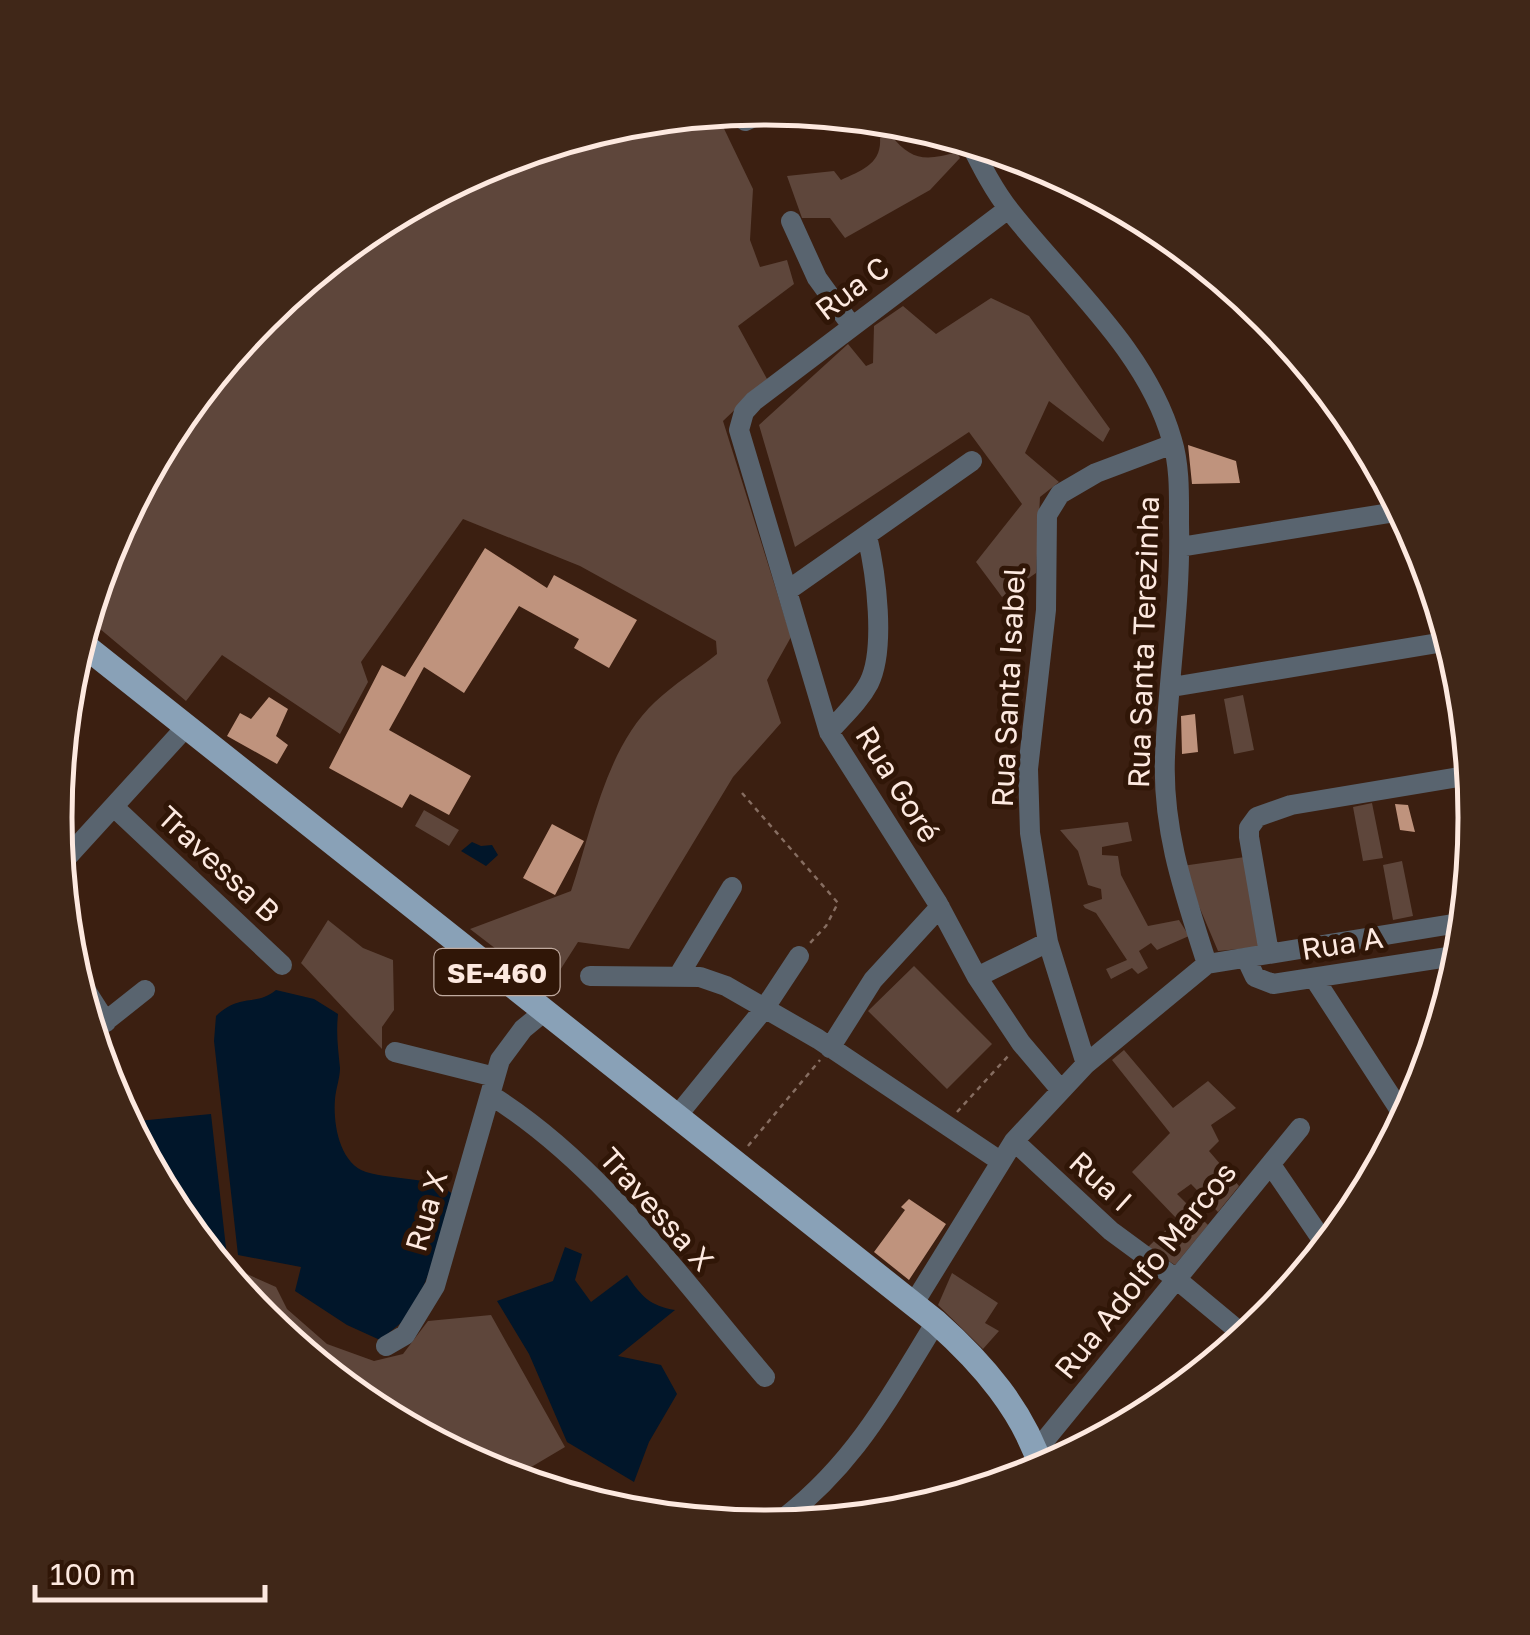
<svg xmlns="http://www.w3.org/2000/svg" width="1530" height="1635" viewBox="0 0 1530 1635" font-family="'Golos Text',sans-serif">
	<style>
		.green { fill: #5e463b }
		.water { fill: #01162a }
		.building { fill: #bf937d }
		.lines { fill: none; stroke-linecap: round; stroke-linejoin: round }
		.path { stroke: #866d61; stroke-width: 2.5; stroke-dasharray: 5 5; stroke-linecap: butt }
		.minor { stroke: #59646f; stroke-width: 20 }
		.major { stroke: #89a1b7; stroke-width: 25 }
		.labels { text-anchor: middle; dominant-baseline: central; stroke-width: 10; stroke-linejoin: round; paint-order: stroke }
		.shield { fill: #301607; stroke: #c0aa9f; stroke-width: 2.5 }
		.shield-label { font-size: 28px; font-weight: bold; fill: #fde9e0 }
		.street-label { font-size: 30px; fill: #fde9e0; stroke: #301607 }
		.rim { fill: none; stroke: #fde9e0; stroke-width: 5 }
	</style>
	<rect width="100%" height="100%" fill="#3b1f11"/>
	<path class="green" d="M716 112 753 189 750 240 760 267 787 260 794 284 738 326 767 379 723 421 791 637 767 680 781 723 733 777 629 949 578 942 548 989 470 929 571 891C592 829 606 748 655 702 674 684 697 670 717 654L716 641 580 566 463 519 361 662 368 682 340 734 222 655 186 701 87 618 109 545 175 423 263 315 371 227 494 161 627 121Z
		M891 135C911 161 926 161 957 152L960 158 930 190 845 238 830 218H802L787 176 834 171 841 180C861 171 882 164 880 138Z
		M991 298 1029 316 1110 429 1103 442 1049 401 1025 453 1059 482 1040 497 1036 573 1002 597 976 562 1022 504 969 432 795 547 759 425 848 344 866 366 873 363 874 326 903 306 936 334Z
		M1243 695 1254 750 1234 754 1224 699Z
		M1372 803 1383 858 1363 861 1353 807Z
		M424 810 459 830 449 846 415 826Z
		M1128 822 1132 841 1102 847V855L1118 856 1121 875 1148 926 1179 920 1189 936 1157 950 1151 943 1139 951 1148 968 1138 974 1132 968 1111 979 1106 969 1127 960 1096 913 1085 908 1083 905 1102 899 1101 889 1088 885 1078 851 1060 830Z
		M1245 857 1260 947 1218 951 1182 866Z
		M1402 861 1413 916 1393 920 1383 865Z
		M328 920 363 948 393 960 394 1010 382 1027V1049L301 963Z
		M914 966 992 1044 947 1089 868 1011Z
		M1124 1050 1173 1108 1208 1081 1236 1108 1211 1125 1219 1141 1209 1151 1239 1186 1218 1212 1191 1184 1177 1194 1208 1225 1175 1265 1148 1247 1177 1219 1132 1172 1170 1133 1112 1060Z
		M238 1270 276 1287 287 1309 327 1344 374 1361 403 1354 428 1321 491 1315 565 1447 511 1479 488 1471 370 1408 263 1319 228 1277Z
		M952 1273 998 1303 985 1323 999 1331 983 1349 938 1305Z"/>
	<path class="water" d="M472 842 481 846 492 845 498 855 486 866 461 851Z
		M276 990 314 999 338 1014C336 1033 338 1048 340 1068 340 1078 336 1088 335 1099 333 1123 339 1163 366 1172 396 1181 430 1175 454 1195L435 1258 412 1314 380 1340 347 1325 295 1291 301 1267 238 1255 214 1041 216 1016C241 992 256 1007 276 990Z
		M211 1114 227 1257 218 1265 174 1211 127 1122Z
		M565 1247 582 1254 575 1280 591 1302 627 1275C641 1296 650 1306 675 1310L618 1356 661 1365 677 1394 649 1442 634 1482 567 1442 529 1354 497 1301 553 1281Z"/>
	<path class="building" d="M1188 445 1236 461 1240 483 1192 484Z
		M485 548 547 588 554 575 637 620 609 668 574 648 579 639 519 606 464 693 424 667 389 730 471 776 449 815 410 794 402 808 329 768 382 665 405 677Z
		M269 697 288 709 276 736 288 745 277 764 227 736 240 713 251 719Z
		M1195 714 1198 752 1182 754 1181 716Z
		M1395 804 1408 805 1415 832 1400 830Z
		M552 824 584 841 555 895 523 878Z
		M909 1199 946 1224 909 1280 874 1252 905 1210 901 1207Z"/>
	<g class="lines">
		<path class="path" d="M742 793 838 903 826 926 810 943
			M957 1112 1009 1055
			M748 1146 820 1060"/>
		<path class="minor" d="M745 121 774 108
			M969 141C981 165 994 191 1011 212 1067 283 1147 351 1172 440 1180 466 1179 496 1179 523 1181 604 1168 678 1165 757 1162 831 1185 895 1207 964
			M1008 209 754 401 744 412 739 430 829 732 937 902 977 977 1021 1043 1060 1089
			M791 221 817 278 851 325
			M1180 547 1402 511
			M787 591 972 461
			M1172 687 1450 641
			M829 732C843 716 859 702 869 683 886 649 876 573 867 536
			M114 807 282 965
			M60 865 186 727
			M1269 953 1249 837V828L1257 817 1291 805 1471 775
			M1246 958 1255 977 1273 984 1461 955
			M74 972 106 1022
			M679 975 732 887
			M590 976 700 977 726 986 818 1039 1000 1161
			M977 977 1048 942
			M1314 978 1405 1118
			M92 1032 145 990
			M830 1048 873 980 940 907
			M395 1052 495 1077
			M1086 1064 1048 942 1030 833 1028 769 1046 610 1047 515 1060 494 1096 473 1173 444
			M492 1096C603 1166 681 1279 765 1377
			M677 1116 764 1009 799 956
			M1014 1141 1111 1231 1175 1278 1246 1337
			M1271 1165 1327 1247
			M914 1303 1014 1141 1086 1064 1207 964 1465 922
			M386 1346 405 1335 435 1286 500 1060 523 1029 546 1010
			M1036 1451 1300 1128
			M772 1527C852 1469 886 1403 936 1322"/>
		<path class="major" d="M80 642 936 1322C982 1363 1024 1411 1042 1470"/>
	</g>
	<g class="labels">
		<rect class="shield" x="434.5" y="949" width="125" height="46" rx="8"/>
		<g class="shield-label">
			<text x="497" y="972">SE-460</text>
		</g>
		<g class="street-label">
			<text transform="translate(852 288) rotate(-37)">Rua C</text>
			<text transform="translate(1143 642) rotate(-88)">Rua Santa Terezinha</text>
			<text transform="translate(1008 687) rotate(-87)">Rua Santa Isabel</text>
			<text transform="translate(898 784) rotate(58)">Rua Goré</text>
			<text transform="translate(219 864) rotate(43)">Travessa B</text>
			<text transform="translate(1342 943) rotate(-9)">Rua A</text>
			<text transform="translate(1101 1181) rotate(42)">Rua I</text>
			<text transform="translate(657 1209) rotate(48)">Travessa X</text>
			<text transform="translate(426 1211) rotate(-74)">Rua X</text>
			<text transform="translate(1145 1270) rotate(-51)">Rua Adolfo Marcos</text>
		</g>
	</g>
	<path d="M0 0H1530V1635H0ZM764 125H766A692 692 0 0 1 1458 817V818A692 692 0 0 1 766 1510H764A692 692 0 0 1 72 818V817A692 692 0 0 1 764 125Z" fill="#402718" fill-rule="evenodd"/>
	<path class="rim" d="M764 125H766A692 692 0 0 1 1458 817V818A692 692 0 0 1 766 1510H764A692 692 0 0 1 72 818V817A692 692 0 0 1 764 125Z"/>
	<path d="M35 1585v15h230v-15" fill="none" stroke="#fde9e0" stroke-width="5"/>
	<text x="50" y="1585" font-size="30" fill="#fde9e0" stroke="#301607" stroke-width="8" paint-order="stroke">100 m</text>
</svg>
